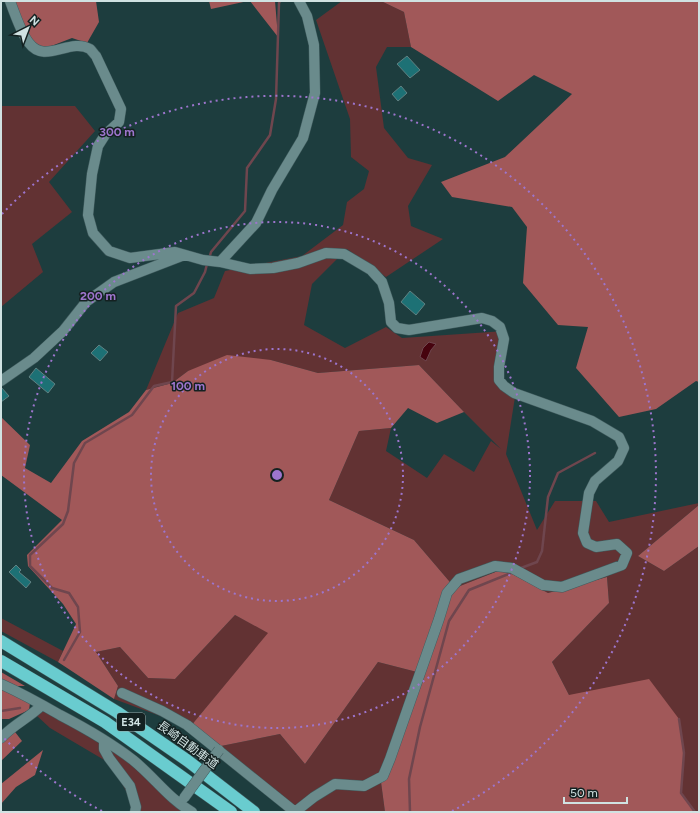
<svg xmlns="http://www.w3.org/2000/svg" width="700" height="813" viewBox="0 0 700 813" font-family="Figtree,'Noto Sans JP',sans-serif">
	<style>
		.green { fill: #623233 }
		.forest { fill: #a15859 }
		.water { fill: #46030e; stroke: #6f464e }
		.lines { fill: none; stroke-linecap: round; stroke-linejoin: round }
		.stream { stroke: #6f464e; stroke-width: 2.5 }
		.building { fill: #1d7175; stroke: #608182 }
		.minor-casing { stroke: #405c5e; stroke-width: 11 }
		.highway-casing { stroke: #405c5e; stroke-width: 13 }
		.minor { stroke: #6a8b8c; stroke-width: 10 }
		.highway { stroke: #69cccf; stroke-width: 12 }
		.minor-bridge-casing { stroke: #405c5e; stroke-width: 11; stroke-linecap: butt }
		.minor-bridge { stroke: #6a8b8c; stroke-width: 10 }
		.ring { fill: none; stroke: #9d75cd; stroke-width: 2; stroke-dasharray: 2 4 }
		.labels { text-anchor: middle; dominant-baseline: central; stroke-width: 3; stroke-linejoin: round; paint-order: stroke }
		.shield { fill: #142121; stroke: #98a8a8; stroke-width: 1 }
		.shield-label { font-size: 11px; font-weight: bold; fill: #d0e2e2 }
		.street-label { font-size: 12px; fill: #d0e2e2; stroke: #142121 }
		.centre { fill: #9d75cd; stroke: #142121; stroke-width: 2 }
		.ring-label { font-size: 12px; text-anchor: middle; font-weight: bold; fill: #9d75cd; stroke: #142121; stroke-width: 3; stroke-linejoin: round; paint-order: stroke }
	</style>
	<rect width="100%" height="100%" fill="#1d3d3e"/>
	<path class="green" d="M342 1H381L404 12 411 47H387L376 67 384 128 408 158 432 165 408 206 411 226 443 239 386 277 347 249 312 284 304 325 345 348 386 327 402 338 505 331 494 379 515 397 506 454 537 530 555 501H596L609 522 699 503V505L638 556 664 571 699 546V812H695L681 793 684 753 569 695 552 662 609 603 607 577 548 593 502 569 455 588 414 540 329 500 359 431 391 428 386 451 427 478 444 454 474 472 491 441 501 449 464 412 419 365 318 373 271 360 188 371 172 383 146 390 178 313 214 298 225 271 302 256 343 225 347 202 364 189 369 171 351 157 350 119 316 20Z
		M1 106H75L95 131 49 182 72 212 32 244 43 272 1 307Z
		M235 615 269 633 190 727 114 699 118 686 96 652 120 647 148 678 175 679Z
		M1 618 63 651 58 662 1 631Z
		M378 662 417 672 381 782 385 812H286L221 746 280 734 305 764Z
		M44 710 122 757 179 808 185 812H132L133 808 126 791 111 764 50 728 36 715Z"/>
	<path class="forest" d="M11 1H96L99 22 87 43 72 38 41 50 24 41Z
		M209 1H248L211 9Z
		M250 1H275L278 37Z
		M381 1H699V382L696 381 656 409 619 417 576 368 588 327 558 325 523 283 527 227 512 207 452 197 441 182 505 157 572 94 534 75 498 101 411 47 404 12Z
		M227 355 271 360 318 373 419 365 464 412 437 423 408 408 391 428 359 431 329 500 414 540 455 588 503 569 548 593 607 577 609 603 552 662 569 695 649 679 679 719 684 753 681 793 695 812H385L381 782 417 672 378 662 305 764 280 734 221 746 190 727 268 633 235 615 175 679 148 678 120 647 96 652 118 686 114 699 58 662 76 624 63 604 28 566 27 555 62 520 1 475V417L30 445 25 468 51 483 82 441 129 412 146 390 172 383 188 371Z
		M699 505V546L664 571 638 556Z
		M1 672 25 686H15L1 679Z
		M1 688 30 703 29 710 9 719H1Z
		M12 728 22 741 1 761V740Z
		M43 750 35 775 16 787 1 804V784Z"/>
	<path class="water" d="M429 342 436 344 431 350 426 361 420 357 423 348Z"/>
	<g class="lines">
		<path class="stream" d="M209 259 211 252 245 211 247 168 270 135 276 99 279 3 280 1
			M521 568 537 562 542 551 548 497 558 473 595 453
			M64 660 80 632 78 607 69 593 52 588 30 566V555L63 524 68 511 74 463 85 443 132 415 154 386 172 382 176 306 194 293 205 272 207 264
			M1 711 20 708
			M679 719 684 753 681 793 695 812
			M410 812 409 779 420 727 449 621 469 590 511 573"/>
	</g>
	<path class="building" d="M407 56 420 70 410 78 397 64Z
		M401 86 407 93 398 101 392 94Z
		M410 291 425 304 416 315 401 302Z
		M99 345 108 352 100 361 91 353Z
		M36 368 55 384 48 393 29 377Z
		M1 387 9 396 1 402Z
		M16 565 21 570 19 572 31 582 26 588 9 572Z"/>
	<g class="lines">
		<g class="minor-casing">
			<path id="minor" d="M10 1C14 12 22 35 29 43 45 65 70 37 90 49 92 51 94 54 96 56L121 109 119 122 105 135 98 146 92 174 88 215 93 233 109 251 130 258 175 252 203 260 220 262 250 269 273 268 298 263 326 253 344 254 371 270 382 282 389 303 391 322 397 328 409 330 482 318 492 321 500 327 504 339 499 367V380L504 386 514 393 592 421 619 437 624 448 618 461 595 481 589 493 583 533 587 543 596 547 617 544 627 553 622 565 562 587 543 585 512 568 495 566 459 579 447 593 439 619 390 759 383 776 364 786 335 784 314 797 295 812 187 725 162 711 122 693
				M220 262 256 223 272 190 303 138 315 93 314 45 307 16 299 1
				M1 381 34 358 63 331 86 302 114 282 184 255
				M1 684C21 693 41 704 60 715 85 728 111 743 133 760 154 777 169 799 192 812
				M1 738C14 724 29 718 42 705
				M104 741V749L109 758 130 786 136 807 135 812"/>
		</g>
		<g class="highway-casing">
			<path id="highway" d="M1 641 117 712 188 761 254 812
				M1 661 105 722 231 812"/>
		</g>
		<use href="#minor" class="minor"/>
		<use href="#highway" class="highway"/>
		<g class="minor-bridge-casing">
			<path id="minor-bridge" d="M184 798 219 750"/>
		</g>
		<use href="#minor-bridge" class="minor-bridge"/>
	</g>
	<g class="ring">
		<circle cx="277" cy="475" r="126"/>
		<circle cx="277" cy="475" r="253"/>
		<path d="M102 811A379 379 0 0 1 2 736M2 214A379 379 0 1 1 452 811"/>
	</g>
	<g class="labels">
		<rect class="shield" x="117" y="713" width="28" height="18" rx="3"/>
		<g class="shield-label">
			<text x="131" y="722">E34</text>
		</g>
		<g class="street-label">
			<text transform="translate(188 745) rotate(36)">長崎自動車道</text>
		</g>
	</g>
	<circle cx="277" cy="475" r="6" class="centre"/>
	<g class="ring-label">
		<text x="117" y="136">300 m</text>
		<text x="98" y="300">200 m</text>
		<text x="188" y="390">100 m</text>
	</g>
	<rect width="700" height="813" fill="none" stroke="#d0e2e2" stroke-width="4"/>
	<g transform="translate(28 28) rotate(42)" stroke="#142121" stroke-width="3" paint-order="stroke">
	<path d="M0-3L7 15L0 10L-7 15Z" fill="#d0e2e2"/>
	<text y="-6" font-size="11" font-weight="bold" text-anchor="middle" fill="#d0e2e2">N</text>
	</g>
	<path d="M564 797v6h63v-6" fill="none" stroke="#d0e2e2" stroke-width="2"/>
	<text x="570" y="797" font-size="12" fill="#d0e2e2" stroke="#142121" stroke-width="3" paint-order="stroke">50 m</text>
</svg>
